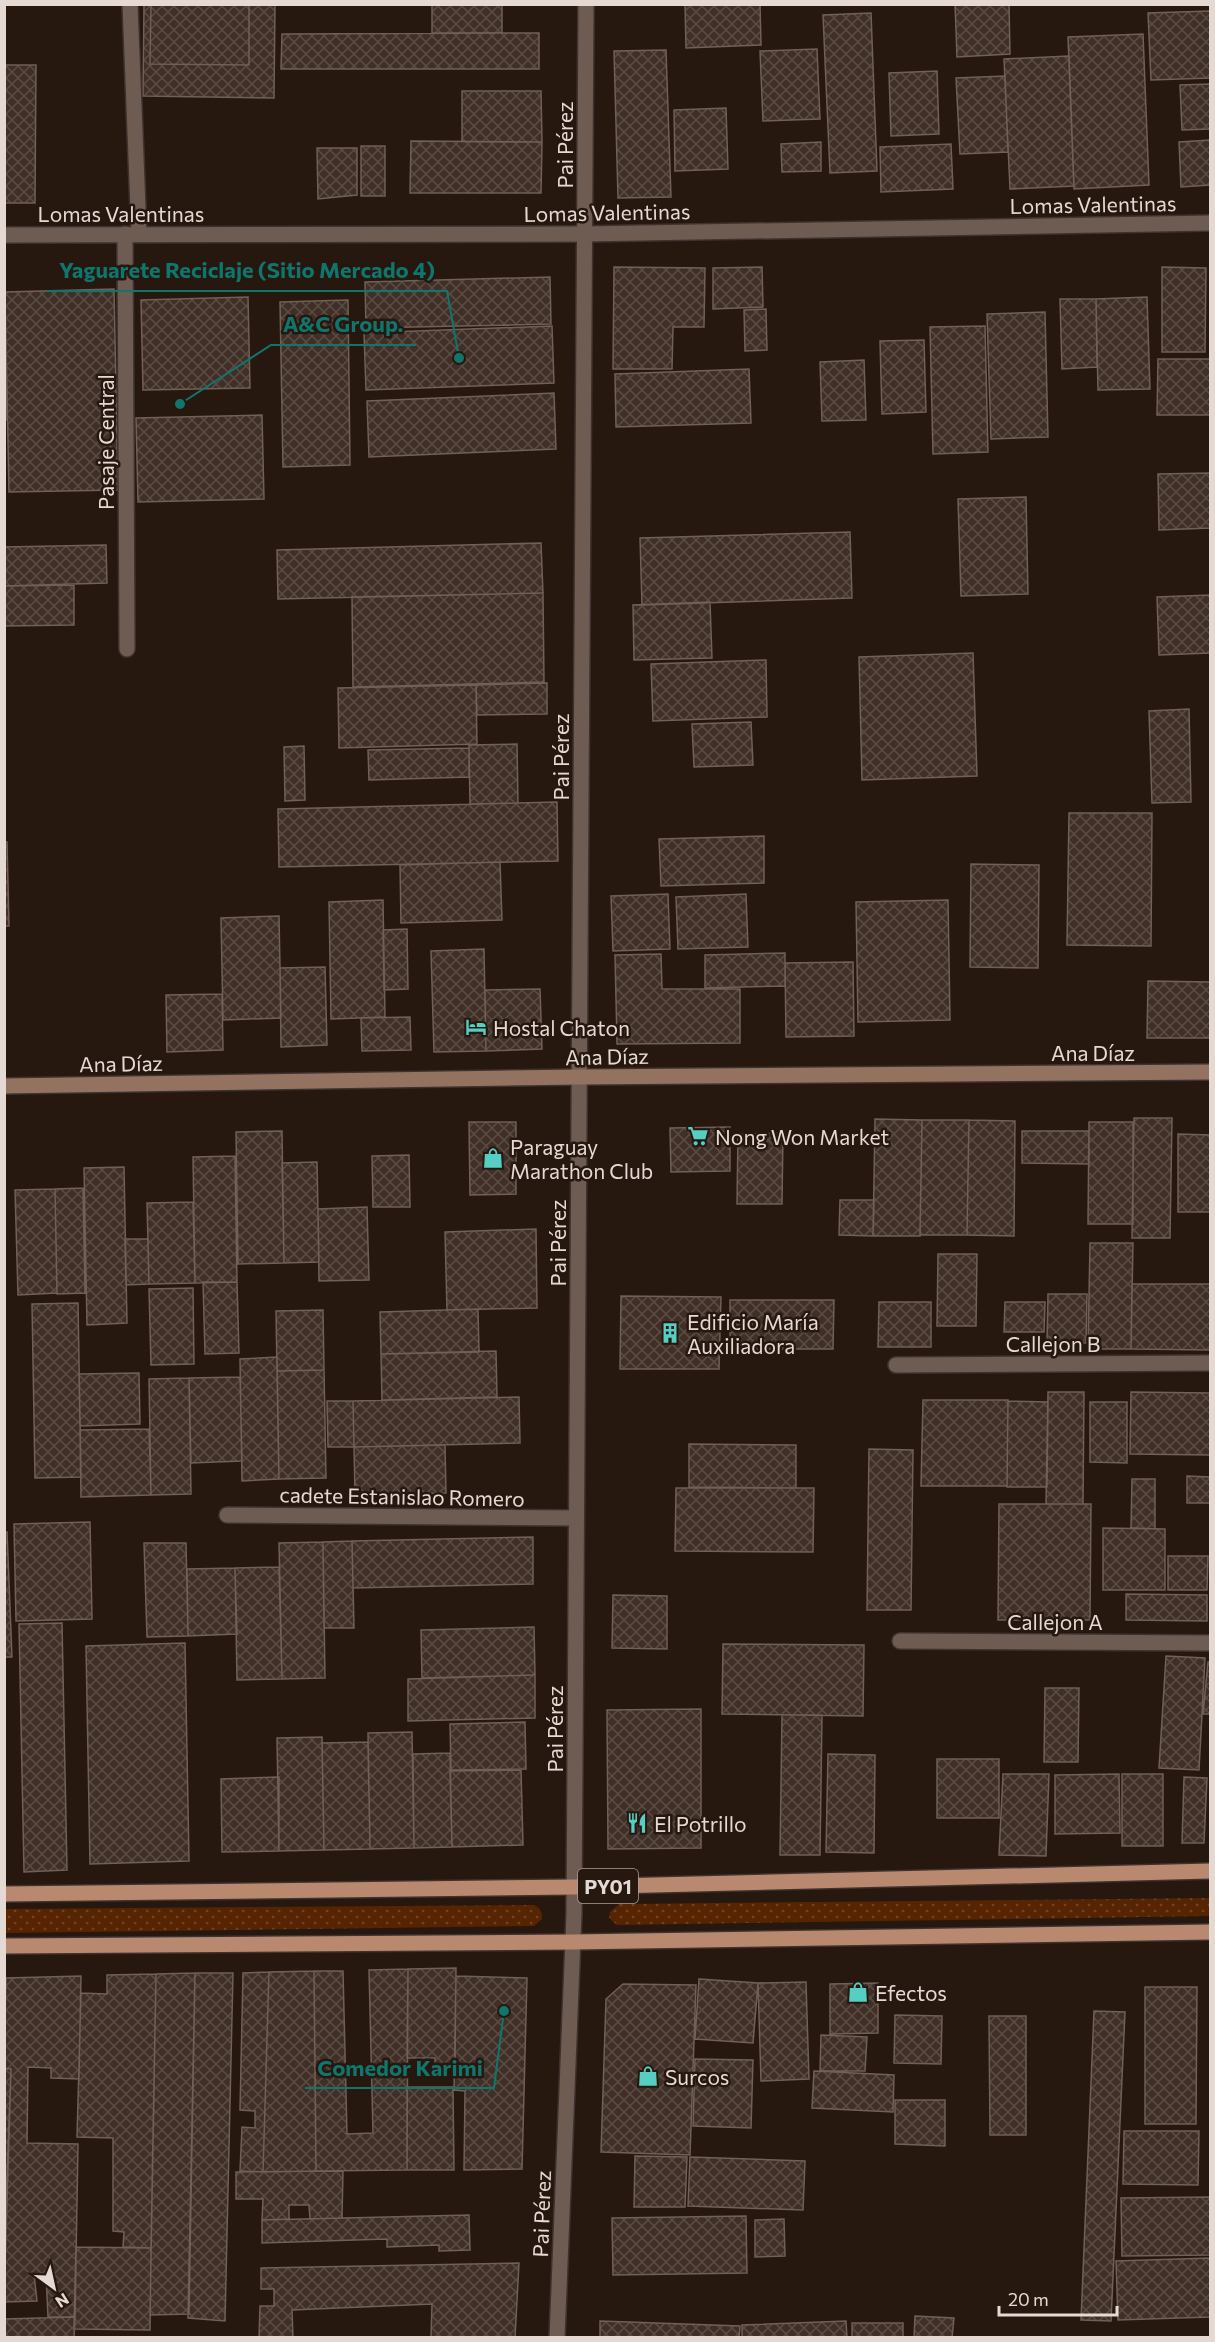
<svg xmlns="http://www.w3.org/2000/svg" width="1215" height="2342" viewBox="0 0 1215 2342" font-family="Commissioner,sans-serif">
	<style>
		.grass { fill: url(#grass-dots) }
		.building { fill: url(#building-cross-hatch); stroke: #725f55; stroke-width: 1.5 }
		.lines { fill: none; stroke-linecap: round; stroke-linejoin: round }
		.service-casing { stroke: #3d322f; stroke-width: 18 }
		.minor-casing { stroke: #3d322f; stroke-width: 18 }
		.tertiary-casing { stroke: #3d322f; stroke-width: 18 }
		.secondary-casing { stroke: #3d322f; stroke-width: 18 }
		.primary-casing { stroke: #3d322f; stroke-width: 18 }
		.service { stroke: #6e5b52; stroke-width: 15 }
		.minor { stroke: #6e5b52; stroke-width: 15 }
		.tertiary { stroke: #6e5b52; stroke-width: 15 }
		.secondary { stroke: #937260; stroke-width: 15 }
		.primary { stroke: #b8886f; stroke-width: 15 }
		.labels { text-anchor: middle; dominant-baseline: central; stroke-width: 5; stroke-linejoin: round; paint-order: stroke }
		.shield { fill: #26170f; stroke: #ac9f99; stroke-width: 1.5 }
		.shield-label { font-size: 20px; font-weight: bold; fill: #e5d9d4 }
		.street-label { font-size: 21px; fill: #e5d9d4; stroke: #26170f }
		.poi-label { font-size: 21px; fill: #e5d9d4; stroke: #26170f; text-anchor: start }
		.leader { fill: none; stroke: #0f766e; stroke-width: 2 }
		.callout-dot { fill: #0f766e; stroke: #26170f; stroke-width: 2 }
		.callout-label { font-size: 22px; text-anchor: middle; font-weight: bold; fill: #0f766e; stroke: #26170f; stroke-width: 5; stroke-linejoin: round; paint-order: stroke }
	</style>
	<defs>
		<pattern id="grass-dots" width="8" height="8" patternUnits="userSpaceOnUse" patternTransform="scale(1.5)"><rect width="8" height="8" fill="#572401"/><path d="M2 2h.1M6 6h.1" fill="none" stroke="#6f4325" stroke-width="1.8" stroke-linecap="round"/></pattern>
		<pattern id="building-cross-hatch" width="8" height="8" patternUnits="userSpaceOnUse" patternTransform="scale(1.5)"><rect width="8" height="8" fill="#3f2f26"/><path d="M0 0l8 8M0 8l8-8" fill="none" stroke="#5b4d45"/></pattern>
	</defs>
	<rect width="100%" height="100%" fill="#26170f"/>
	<path class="grass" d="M1210 1898V1916L617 1925 609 1918 610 1912 619 1904Z
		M534 1905C540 1908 542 1911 542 1919L534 1926 5 1933V1909Z"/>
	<path class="building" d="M144 4H275L274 98 143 96Z
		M151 4H249V65L150 64Z
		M432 4H502V33H432Z
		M685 4H760L761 45 686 48Z
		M955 4H1009L1010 54 957 57Z
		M1210 11V78L1151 80 1148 13Z
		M871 13 877 171 830 173 823 15Z
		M539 33V69H281L282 34Z
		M1143 34 1149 185 1074 189 1068 37Z
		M817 49 820 119 763 121 760 51Z
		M666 50 671 197 618 198 614 51Z
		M1069 56 1074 186 1010 189 1004 59Z
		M4 65H36L35 203H4Z
		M937 71 939 134 891 136 889 73Z
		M1005 76 1008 152 960 154 956 78Z
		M1210 84V129L1182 130 1180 85Z
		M462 91H541L542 142H462Z
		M726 108 728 169 675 171 674 110Z
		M1210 140V185L1181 187 1179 142Z
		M411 141 542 142 541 193H410Z
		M821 142V171L782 172 781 144Z
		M951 144 953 189 881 192 880 147Z
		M361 146H385V196H361Z
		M317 148H357V195L318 199Z
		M614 267 705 268 704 327H673L672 369H613Z
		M762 267 763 307 713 309V268Z
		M1162 267 1206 268 1205 352H1162Z
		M550 277 551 324 366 328 365 282Z
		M5 286 7 420H4V286Z
		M114 289 118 490 9 492 5 292Z
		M248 297 250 388 143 390 141 300Z
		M1147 297 1150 389 1098 390 1096 299Z
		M1060 299H1096L1097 367 1062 369Z
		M348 300 350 465 283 467 280 302Z
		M766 309 767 350 745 351 744 310Z
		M1045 312 1048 437 991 439 987 314Z
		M552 326 554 383 366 390 364 333Z
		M985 326 988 452 933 454 930 327Z
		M924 340 926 412 882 414 880 341Z
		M1158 359H1210V415H1157Z
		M864 360 866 420 822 421 820 362Z
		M749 369 751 423 616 427 615 374Z
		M554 393 556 449 369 457 367 401Z
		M262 415 264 499 138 502 136 418Z
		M1210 473V528L1159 530 1158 474Z
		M1026 497 1028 594 961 596 958 499Z
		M850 532 852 598 642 605 640 538Z
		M541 543 543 593 278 599 277 550Z
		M106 545 107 583 4 586V547Z
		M74 585V625L4 626V586Z
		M543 593 544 682 353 687 352 597Z
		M1210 595V653L1159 655 1157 597Z
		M710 602 712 658 634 660 633 605Z
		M973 653 977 776 862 780 859 657Z
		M766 660 767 717 653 721 651 664Z
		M547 683V714L477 715 476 685Z
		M476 685 477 744 339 748 338 688Z
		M1189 709 1191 802 1152 803 1149 711Z
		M751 722 753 765 694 767 692 724Z
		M517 744 518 803 470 804 469 745Z
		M304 746 305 800 285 801 284 747Z
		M469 748V777L369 780 368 750Z
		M557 802 558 861 279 867 278 809Z
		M1069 813H1152L1151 946 1067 945Z
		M764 836V883L661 886 659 839Z
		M4 842H7L9 926H4Z
		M500 862 502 920 401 923 400 865Z
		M971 864 1039 865 1038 968 970 967Z
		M668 894 670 949 613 951 611 896Z
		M746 894 748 947 678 949 676 897Z
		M383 900 385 1017 331 1019 329 902Z
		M948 900 950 1020 858 1022 856 902Z
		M279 916 281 1018 223 1020 221 918Z
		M407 929 408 989 384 990 383 930Z
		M484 949 486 1051 434 1052 431 951Z
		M785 953V986L705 988V955Z
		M661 954 662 989H740V1043L617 1044 615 955Z
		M853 962 854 1036 786 1037 785 963Z
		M325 967 327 1045 281 1047 280 968Z
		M1148 981 1210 982V1038H1147Z
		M540 989 542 1049 486 1051 485 990Z
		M222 994 223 1050 167 1052 166 995Z
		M410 1017 411 1050 362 1051 361 1018Z
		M1134 1118H1172L1170 1238H1132Z
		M875 1119 922 1120 920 1236H873Z
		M922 1120H969L967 1235H920Z
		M969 1120 1015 1121 1014 1236 967 1235Z
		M469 1122H516V1194L470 1195Z
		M1089 1122H1133V1224H1088Z
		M730 1127V1171L671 1172 670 1128Z
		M282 1131 284 1263 238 1264 236 1132Z
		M1022 1131H1089V1164L1022 1163Z
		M783 1133 782 1204H737L738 1134Z
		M1178 1134 1210 1135V1212H1178Z
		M409 1155 410 1207H373L372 1156Z
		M235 1156 237 1282 195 1283 193 1157Z
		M317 1162 319 1262 284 1263 282 1163Z
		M124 1167 127 1323 87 1325 84 1168Z
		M83 1188 85 1293 57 1294 55 1189Z
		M55 1189 57 1293 18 1295 15 1190Z
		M840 1200H874L873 1236 839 1235Z
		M193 1202 195 1283 149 1284 147 1203Z
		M367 1207 369 1280 319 1281 318 1209Z
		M536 1229 537 1308 447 1310 445 1232Z
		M125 1239H148L149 1284 126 1285Z
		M1090 1243H1133L1131 1349H1088Z
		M938 1254H977L976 1326H937Z
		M203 1282H237L239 1353 205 1354Z
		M1132 1284H1210V1350L1131 1349Z
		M193 1288 194 1364 151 1365 149 1289Z
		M1048 1294H1087L1086 1343 1047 1342Z
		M621 1296 721 1297 719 1369H620Z
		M730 1300H834L833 1349H730Z
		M879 1302H931V1347H878Z
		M1005 1302H1045L1044 1332H1004Z
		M78 1303 81 1477 35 1478 32 1304Z
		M478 1309 479 1352 381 1354 380 1312Z
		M323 1310 324 1370 277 1371 276 1311Z
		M496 1351 497 1397 382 1400 381 1354Z
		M277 1357 279 1479 242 1481 240 1359Z
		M324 1370 326 1478 279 1479 277 1371Z
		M139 1373 140 1424 80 1426 79 1374Z
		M240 1377 242 1461 191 1463 189 1378Z
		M189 1378 191 1494 151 1495 149 1379Z
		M1048 1392H1084L1083 1504H1046Z
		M1131 1392 1210 1393V1455L1130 1454Z
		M519 1397 520 1443 354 1447 353 1401Z
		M923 1400H1008L1007 1486H921Z
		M327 1401H353L354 1447H328Z
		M1008 1401 1048 1402 1047 1487H1007Z
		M1090 1402H1127V1463L1090 1462Z
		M149 1429 151 1495 81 1497 80 1430Z
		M689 1444 796 1445V1488L689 1487Z
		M445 1445 446 1493 355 1495 354 1447Z
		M869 1449 913 1450 911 1610H867Z
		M1187 1476 1210 1477V1503H1187Z
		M1132 1479H1155V1529L1131 1528Z
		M676 1488H814L813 1552 675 1551Z
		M999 1504H1091L1090 1620H998Z
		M90 1522 92 1619 16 1621 14 1524Z
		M1103 1528 1165 1529V1590H1103Z
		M4 1532H7L12 1657H4Z
		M533 1537V1584L353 1588 352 1541Z
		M352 1541 354 1628H324L323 1542Z
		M323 1542 325 1678 282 1679 279 1543Z
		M144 1543H186L188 1636 147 1637Z
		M1168 1556H1208L1207 1590H1168Z
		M279 1567 282 1679 237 1680 235 1568Z
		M235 1568 237 1634 188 1636 187 1569Z
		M1126 1594 1207 1595V1621L1126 1620Z
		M613 1595 667 1596V1649L612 1648Z
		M62 1623 67 1870 24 1872 19 1624Z
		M534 1627 535 1675 422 1678 421 1630Z
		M185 1643 189 1861 90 1864 86 1646Z
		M723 1644 864 1645 863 1716 722 1714Z
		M1166 1656 1205 1658 1199 1770 1159 1768Z
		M1208 1662H1210V1714H1203Z
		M535 1675V1718L408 1721V1679Z
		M1045 1688H1079L1078 1762H1044Z
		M701 1709V1848L608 1849 607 1710Z
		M782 1715H822L820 1855H780Z
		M525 1722 526 1769 451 1770 450 1724Z
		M412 1732 414 1848 370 1849 368 1733Z
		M322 1737 324 1850 279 1851 277 1738Z
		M368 1742 370 1849 324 1850 322 1743Z
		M450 1753 452 1847 414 1848 413 1754Z
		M828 1754 875 1755 874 1853 826 1852Z
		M937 1759H999V1818H937Z
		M521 1770 523 1845 452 1847 450 1771Z
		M1003 1774H1049L1046 1856 999 1855Z
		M1119 1774 1120 1833 1055 1834V1775Z
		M1122 1774H1163V1846H1122Z
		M279 1777V1851L222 1852 221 1779Z
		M1184 1777 1207 1778 1204 1843H1182Z
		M456 1968 455 2067H435V2058H407L408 1969Z
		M408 1969 407 2170 316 2171 314 1971H343L347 2134 373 2133 369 1970Z
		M314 1971 316 2171 263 2172 269 1972Z
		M269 1972 263 2172 240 2171 242 2127 255 2128V2111L240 2110 243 1973Z
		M195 1973 189 2314 150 2315 156 1974Z
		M195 1973H233L225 2321 188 2318Z
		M156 1974 151 2248 123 2247 124 2232 113 2231V2138L77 2137 81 1993 107 1994V1975Z
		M81 1976 79 2079 51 2078V2068L28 2067 27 2143 78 2144 75 2317H48L46 2274H34L37 2301 4 2302 11 2069 4 2068 6 1978Z
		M456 1976 527 1978 522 2169 464 2170 465 2091 454 2090Z
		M699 1979 758 1983 753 2043 695 2039Z
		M806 1982 809 2079 761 2081 758 1983Z
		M878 1983V2033L830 2034V1984Z
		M623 1984 696 1985 690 2155 601 2152 606 1999Z
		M1145 1987H1197L1196 2124H1145Z
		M1094 2011 1125 2012 1111 2321 1081 2320Z
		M895 2015 942 2016 941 2064 894 2063Z
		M989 2016H1026V2135H990Z
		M821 2035 867 2037 865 2071H820Z
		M695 2059 753 2060 751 2128 693 2126Z
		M4 2068 11 2069 4 2256Z
		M814 2071 894 2075 893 2112 812 2108Z
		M407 2087H453L454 2170H407Z
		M895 2100H945V2146L895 2144Z
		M1124 2131H1199L1198 2185 1123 2184Z
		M635 2156 687 2157 685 2207H634Z
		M690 2157 805 2161 803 2210 688 2206Z
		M343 2171 342 2218 310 2219 309 2205H289V2219L262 2220 263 2199H236V2172Z
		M1210 2197V2255L1122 2256 1121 2198Z
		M469 2215 470 2250 439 2251V2245L387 2247V2239L262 2243V2220Z
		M746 2216 747 2273 613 2275 612 2218Z
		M784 2219 785 2256 755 2257V2220Z
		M76 2247 151 2248 150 2330 74 2329Z
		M1210 2258V2317L1118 2320 1116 2261Z
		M519 2263 515 2338H431L432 2304 292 2310 293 2338H259L260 2306H274V2289H261V2268Z
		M915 2316 954 2318 952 2338H914Z
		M75 2317 74 2338H4V2319Z
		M600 2321 740 2326 739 2338H600Z
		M846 2321 847 2338H742V2325Z
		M852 2323H903V2338H852Z"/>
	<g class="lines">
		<g class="service-casing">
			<path id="service" d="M130 4 139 234"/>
		</g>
		<g class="minor-casing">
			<path id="minor" d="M125 234 127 649
				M896 1365 1210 1363
				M227 1515 576 1518
				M900 1641 1210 1643
				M557 2338 574 1914 586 4"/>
		</g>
		<g class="tertiary-casing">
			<path id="tertiary" d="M4 235 585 234 1210 223"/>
		</g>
		<g class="secondary-casing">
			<path id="secondary" d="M4 1086 579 1077 1210 1072"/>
		</g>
		<g class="primary-casing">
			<path id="primary" d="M4 1894 574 1887 1210 1871
				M4 1946 573 1942 1210 1932"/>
		</g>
		<use href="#service" class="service"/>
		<use href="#minor" class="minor"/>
		<use href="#tertiary" class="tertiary"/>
		<use href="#secondary" class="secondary"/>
		<use href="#primary" class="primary"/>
	</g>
	<defs>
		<g id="hotel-bare" transform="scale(1.62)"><path d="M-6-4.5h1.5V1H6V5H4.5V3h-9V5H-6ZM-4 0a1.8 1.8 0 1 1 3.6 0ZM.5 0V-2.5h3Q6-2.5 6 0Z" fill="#56cec3" stroke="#26170f" stroke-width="2.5" paint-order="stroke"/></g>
		<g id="supermarket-bare" transform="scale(1.62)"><path d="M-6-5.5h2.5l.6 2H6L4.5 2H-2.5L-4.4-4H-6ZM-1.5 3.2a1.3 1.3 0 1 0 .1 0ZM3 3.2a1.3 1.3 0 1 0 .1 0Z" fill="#56cec3" stroke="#26170f" stroke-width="2.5" paint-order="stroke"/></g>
		<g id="shop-bare" transform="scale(1.62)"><path d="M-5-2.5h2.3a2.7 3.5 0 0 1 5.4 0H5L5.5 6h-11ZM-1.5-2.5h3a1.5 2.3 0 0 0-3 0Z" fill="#56cec3" stroke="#26170f" stroke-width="2.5" paint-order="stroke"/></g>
		<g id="building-bare" transform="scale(1.62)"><path d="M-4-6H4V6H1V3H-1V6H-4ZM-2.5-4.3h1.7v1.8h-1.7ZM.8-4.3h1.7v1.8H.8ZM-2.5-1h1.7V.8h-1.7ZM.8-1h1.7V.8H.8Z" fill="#56cec3" stroke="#26170f" stroke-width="2.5" paint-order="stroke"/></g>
		<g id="restaurant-bare" transform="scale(1.62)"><path d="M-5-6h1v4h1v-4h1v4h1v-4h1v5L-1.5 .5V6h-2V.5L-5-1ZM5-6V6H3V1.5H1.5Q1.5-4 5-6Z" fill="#56cec3" stroke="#26170f" stroke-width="2.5" paint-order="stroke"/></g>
	</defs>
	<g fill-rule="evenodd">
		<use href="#hotel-bare" x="476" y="1027"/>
		<use href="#supermarket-bare" x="698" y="1136"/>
		<use href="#shop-bare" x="493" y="1158"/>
		<use href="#building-bare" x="670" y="1333"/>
		<use href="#restaurant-bare" x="637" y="1823"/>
		<use href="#shop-bare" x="858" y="1992"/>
		<use href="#shop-bare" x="648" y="2076"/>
	</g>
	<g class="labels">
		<rect class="shield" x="578" y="1869" width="60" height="34" rx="4.5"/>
		<g class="shield-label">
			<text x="608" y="1886">PY01</text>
		</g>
		<g class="street-label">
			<text transform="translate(564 145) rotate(-90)">Pai Pérez</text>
			<text transform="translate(1093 204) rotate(-1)">Lomas Valentinas</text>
			<text transform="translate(607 212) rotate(-1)">Lomas Valentinas</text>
			<text x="121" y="213">Lomas Valentinas</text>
			<text transform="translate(105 442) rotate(-90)">Pasaje Central</text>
			<text transform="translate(560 757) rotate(-90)">Pai Pérez</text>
			<text x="1093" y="1052">Ana Díaz</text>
			<text transform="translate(607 1056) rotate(-1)">Ana Díaz</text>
			<text transform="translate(121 1063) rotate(-1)">Ana Díaz</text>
			<text transform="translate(557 1243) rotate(-90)">Pai Pérez</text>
			<text x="1053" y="1343">Callejon B</text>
			<text transform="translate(402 1496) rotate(1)">cadete Estanislao Romero</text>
			<text x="1055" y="1621">Callejon A</text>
			<text transform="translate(554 1729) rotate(-90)">Pai Pérez</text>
			<text transform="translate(541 2214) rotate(-88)">Pai Pérez</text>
		</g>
		<g class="poi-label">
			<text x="493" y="1027">Hostal Chaton</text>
			<text x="715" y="1136">Nong Won Market</text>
			<text x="510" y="1146">Paraguay<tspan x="510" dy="24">Marathon Club</tspan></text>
			<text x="687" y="1321">Edificio María<tspan x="687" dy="24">Auxiliadora</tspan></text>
			<text x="654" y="1823">El Potrillo</text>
			<text x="875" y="1992">Efectos</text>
			<text x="665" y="2076">Surcos</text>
		</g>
	</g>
	<path class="leader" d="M459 358L447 291H47M180 404L271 345H416M504 2011L494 2088H305"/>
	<g class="callout-dot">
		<circle cx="459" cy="358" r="6"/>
		<circle cx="180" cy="404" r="6"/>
		<circle cx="504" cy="2011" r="6"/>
	</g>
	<g class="callout-label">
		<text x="247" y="278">Yaguarete Reciclaje (Sitio Mercado 4)</text>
		<text x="343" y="332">A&amp;C Group.</text>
		<text x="400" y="2076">Comedor Karimi</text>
	</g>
	<rect width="1215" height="2342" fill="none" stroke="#e5d9d4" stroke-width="12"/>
	<g transform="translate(54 2288) rotate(147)" stroke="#26170f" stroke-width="4.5" paint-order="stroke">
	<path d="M0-4.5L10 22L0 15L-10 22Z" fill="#e5d9d4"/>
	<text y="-9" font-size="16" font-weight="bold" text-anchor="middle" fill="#e5d9d4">N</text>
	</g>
	<path d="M999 2306v9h118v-9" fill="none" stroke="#e5d9d4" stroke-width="3"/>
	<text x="1008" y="2306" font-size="18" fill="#e5d9d4" stroke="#26170f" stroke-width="4.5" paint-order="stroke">20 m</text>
</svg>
